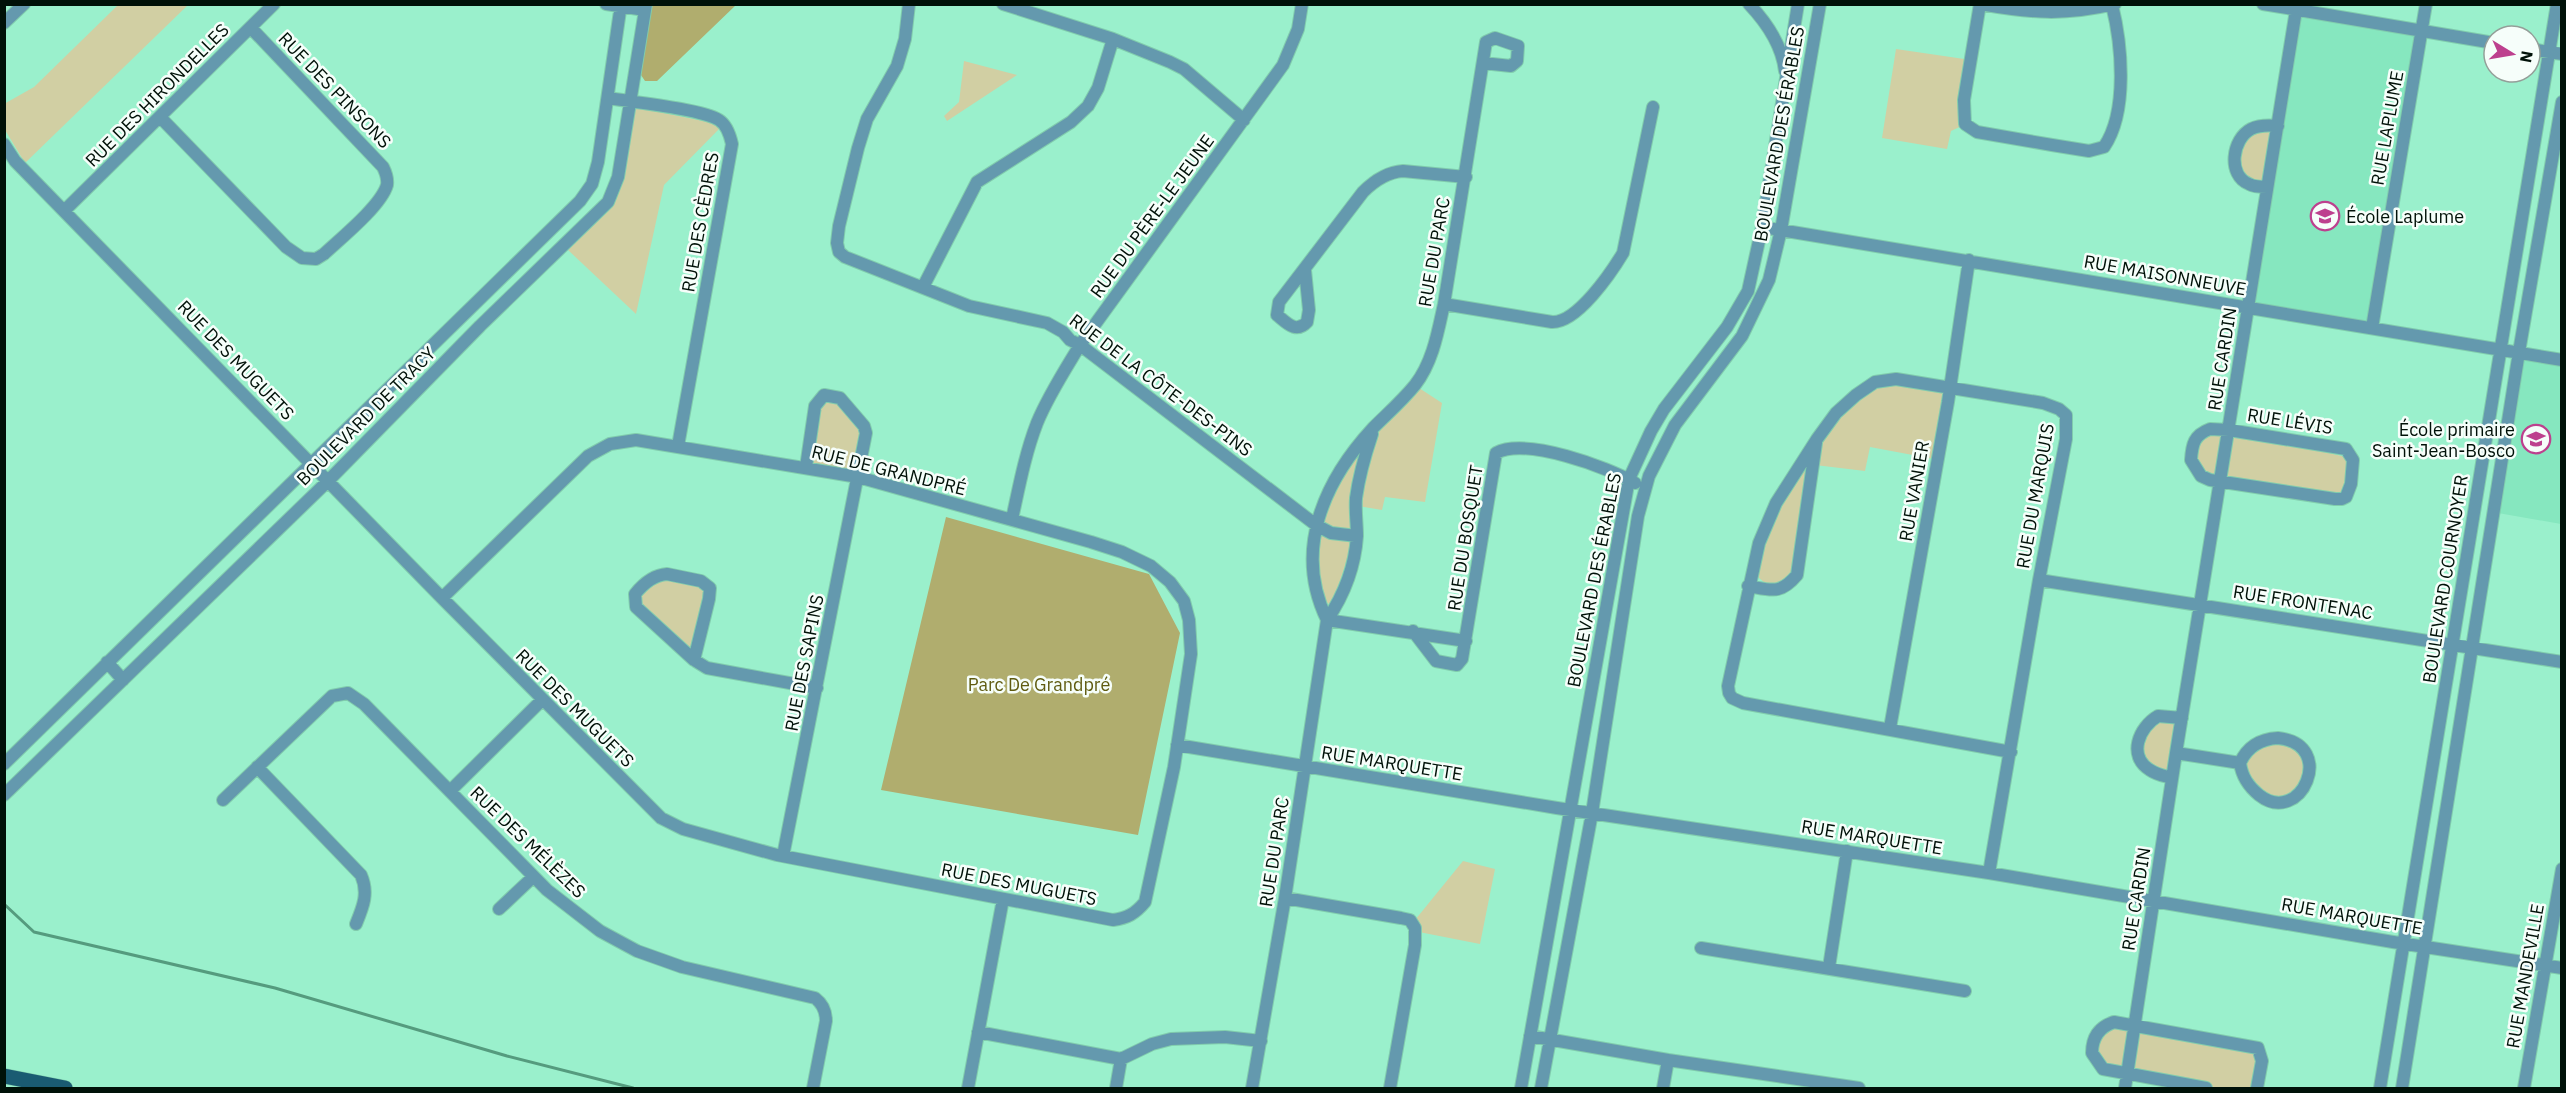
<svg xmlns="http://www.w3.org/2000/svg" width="2566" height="1093" viewBox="0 0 2566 1093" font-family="'IBM Plex Sans',sans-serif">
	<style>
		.built { fill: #86e7bf }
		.green { fill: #d1cfa3 }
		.forest { fill: #b0ad6e }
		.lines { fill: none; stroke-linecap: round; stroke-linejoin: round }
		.stream { stroke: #559b7e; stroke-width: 3 }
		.minor-casing { stroke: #81ccad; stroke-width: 14 }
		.major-casing { stroke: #81ccad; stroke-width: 16 }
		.minor { stroke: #6499ae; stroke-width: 12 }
		.major { stroke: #1a5b72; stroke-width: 15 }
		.labels { text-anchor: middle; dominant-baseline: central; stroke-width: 5; stroke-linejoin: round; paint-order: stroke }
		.street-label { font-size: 18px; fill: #001108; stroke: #f6fefa }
		.poi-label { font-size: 18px; fill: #001108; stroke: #f6fefa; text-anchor: start }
		.park-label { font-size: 18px; fill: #5f5b10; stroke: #f6fefa }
	</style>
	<rect width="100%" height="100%" fill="#9af0cc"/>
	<path class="built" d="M2299 13 2417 32 2369 325 2250 306Z
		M2523 358 2561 364V524L2498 513Z"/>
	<path class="green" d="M118 5H188L25 163 5 130 4 104 34 87Z
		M1896 49 1971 60 1964 125 1951 131 1947 149 1882 138Z
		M964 61 1017 75 947 121 944 116 959 102Z
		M634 107 713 123 720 128 664 185 636 314 568 250 608 209Z
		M2275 125 2266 185 2256 183 2238 171 2242 138Z
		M1885 380 1945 389 1934 459 1870 447 1865 471 1815 465 1799 568 1772 589 1752 572 1761 531 1850 402Z
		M1416 386 1442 403 1425 502 1385 497 1382 510 1358 506 1375 429Z
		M826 398 839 400 862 430 858 477 808 465 818 406Z
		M2229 430 2346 457 2350 461 2344 497 2217 480 2192 465 2198 436Z
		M1367 439C1359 496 1355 553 1330 605L1323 599 1316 558 1327 500Z
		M661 578 699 585 709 590 690 657 639 607 640 588Z
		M2182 718 2172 778 2141 758 2144 731 2151 721Z
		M2267 741C2274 742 2285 742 2290 745 2311 759 2305 783 2292 800L2264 799 2240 763Z
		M1463 861 1495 869 1480 944 1419 932 1415 920Z
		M2109 1024 2256 1050 2257 1088H2201L2107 1073 2092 1044Z"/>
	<path class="forest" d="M650 5H736L657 81H645L641 75Z
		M946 517 1149 574 1180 633 1138 835 881 790Z"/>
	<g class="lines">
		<path class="stream" d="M4 904 34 932 275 988 507 1056 633 1088"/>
		<g class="minor-casing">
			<path id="minor" d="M606 4 645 10
				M909 4 905 39 897 66 867 119 858 148 839 226 837 243 839 252 845 257 969 306 1047 323 1063 332 1070 340 1080 345 1316 525 1331 533 1357 536
				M1003 4 1113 39 1170 62 1184 69 1244 120
				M1749 4C1767 23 1782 45 1785 71
				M2263 4 2494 43
				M2112 5C2122 45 2128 112 2104 147L2089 151 2052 145 1977 132 1965 124 1964 100 1980 4C2032 13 2063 16 2115 4
				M4 23 24 4
				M2530 49 2562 54
				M608 98C632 102 701 109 719 120 727 125 730 135 732 144L678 446
				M160 117 286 247 302 258 316 259 324 254C340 239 381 206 387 185 388 178 386 173 383 167L251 28
				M4 144 15 161 442 598 661 818 683 829 777 855 1113 920C1127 918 1135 914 1145 902L1174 767 1191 654 1189 620 1184 601 1170 582 1151 566 1122 552 1091 542 858 477 636 440 610 444 588 456 442 598
				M2267 187C2261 187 2254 187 2249 184 2227 175 2232 139 2251 129 2259 125 2269 125 2278 126
				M64 211 274 4
				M1762 227 2562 360
				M1305 270 1309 310 1307 322C1296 334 1287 323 1277 315L1279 302 1363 192C1374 181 1387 172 1403 171L1466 177
				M923 287 977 182 1071 122 1088 106 1098 88 1113 39
				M1444 304 1552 322C1577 323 1611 273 1623 253L1653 107
				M2372 328 2426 4
				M2210 429 2229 430 2346 449 2353 460 2351 484 2346 497 2342 499H2335L2210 480 2201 476 2191 460C2192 444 2194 435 2210 429Z
				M1012 519C1019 487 1025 454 1037 423 1048 396 1065 370 1080 345L1283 65 1298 29 1302 4
				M667 574 701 581 710 588 709 599 694 660 636 607 635 594C643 584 653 575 667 574Z
				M2039 580 2562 662
				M1748 586C1772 590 1780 595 1797 575L1816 443
				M1327 620C1293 550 1324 481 1373 428 1387 414 1402 401 1415 385 1433 362 1438 331 1444 304L1486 42 1495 38 1518 46 1517 61 1511 66 1483 63
				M1327 620 1466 641
				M1413 631 1436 661 1457 665 1462 659 1496 453C1526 437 1607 467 1635 483
				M694 660 707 668 817 688
				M107 662 123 680
				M1890 728 1948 402 1969 260
				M2278 738C2338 744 2301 828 2259 795 2248 786 2242 777 2240 763 2247 747 2260 739 2278 738Z
				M1177 745 1557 808 1989 873 2393 942 2562 968
				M2176 753 2240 763
				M4 764 580 201 592 184 598 162 621 4
				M257 767 361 875C369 893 363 907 356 924
				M2172 778C2165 776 2157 775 2150 770 2127 756 2139 727 2158 716L2182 718
				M450 791 542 700
				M4 795 328 481 480 326 608 202 618 177 646 4
				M223 800 332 696 348 693 364 704 547 890 600 931 637 951 682 967 815 998C823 1004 826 1012 826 1021L813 1088
				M783 856 866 433 864 426 840 398 824 395 815 406 806 467
				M1989 873 2039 580 2066 439V415L2059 409 2043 403 1896 379 1875 382 1856 395 1836 413 1817 439 1776 503 1759 543 1728 686 1729 693 1732 698 1743 703 2011 752
				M1285 898 1401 918 1410 920 1415 928V945L1390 1088
				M499 909 533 877
				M1701 948 1965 991
				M1829 967 1847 851
				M978 1032 1121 1059 1152 1044 1171 1039 1225 1037 1261 1041
				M1530 1036 1668 1060 1859 1088
				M968 1088 1003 899
				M1116 1088 1121 1059
				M1252 1088 1285 898 1327 620C1344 595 1355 566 1357 536 1357 524 1355 511 1356 498 1359 476 1365 455 1372 434
				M1521 1088 1629 479 1651 431 1664 409 1727 327 1748 291 1762 227 1798 4
				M1541 1088 1592 813 1638 516 1649 476 1675 425 1742 336 1769 280 1781 230 1820 4
				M1663 1088 1668 1060
				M2125 1088 2176 753 2297 4
				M2206 1088 2103 1069 2092 1053C2092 1038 2099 1027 2114 1022L2258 1048 2262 1061 2257 1088
				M2380 1088 2557 4
				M2402 1088 2519 352 2562 102
				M2524 1088 2562 869"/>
		</g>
		<g class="major-casing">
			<path id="major" d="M4 1076 65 1088"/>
		</g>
		<use href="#minor" class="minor"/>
		<use href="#major" class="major"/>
	</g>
	<defs>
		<g id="school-ring" transform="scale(1.5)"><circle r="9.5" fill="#f6fefa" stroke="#bd408e" stroke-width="1.5"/><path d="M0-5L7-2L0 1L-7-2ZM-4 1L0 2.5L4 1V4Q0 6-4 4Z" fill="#bd408e"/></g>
	</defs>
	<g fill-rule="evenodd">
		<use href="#school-ring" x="2325" y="216"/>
		<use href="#school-ring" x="2536" y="439"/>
	</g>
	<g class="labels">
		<g class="street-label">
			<text transform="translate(335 90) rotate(46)">RUE DES PINSONS</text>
			<text transform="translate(157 95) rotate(-45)">RUE DES HIRONDELLES</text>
			<text transform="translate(2387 128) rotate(-80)">RUE LAPLUME</text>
			<text transform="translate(1779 134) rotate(-80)">BOULEVARD DES ÉRABLES</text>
			<text transform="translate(1152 216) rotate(-54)">RUE DU PÈRE-LE JEUNE</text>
			<text transform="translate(700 222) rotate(-80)">RUE DES CÈDRES</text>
			<text transform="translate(1434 252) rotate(-80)">RUE DU PARC</text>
			<text transform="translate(2165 275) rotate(10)">RUE MAISONNEUVE</text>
			<text transform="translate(2222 359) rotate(-81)">RUE CARDIN</text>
			<text transform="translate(236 360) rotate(46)">RUE DES MUGUETS</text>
			<text transform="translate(1161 385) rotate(37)">RUE DE LA CÔTE-DES-PINS</text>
			<text transform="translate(366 416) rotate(-45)">BOULEVARD DE TRACY</text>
			<text transform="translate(2290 421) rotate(9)">RUE LÉVIS</text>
			<text transform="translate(889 470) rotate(14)">RUE DE GRANDPRÉ</text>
			<text transform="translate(1914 491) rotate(-80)">RUE VANIER</text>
			<text transform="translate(2035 496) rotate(-80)">RUE DU MARQUIS</text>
			<text transform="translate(1465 538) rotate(-81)">RUE DU BOSQUET</text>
			<text transform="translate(2445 579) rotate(-81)">BOULEVARD COURNOYER</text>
			<text transform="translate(1594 580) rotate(-79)">BOULEVARD DES ÉRABLES</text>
			<text transform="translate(2303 602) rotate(9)">RUE FRONTENAC</text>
			<text transform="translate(804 663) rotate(-79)">RUE DES SAPINS</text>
			<text transform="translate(575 708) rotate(45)">RUE DES MUGUETS</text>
			<text transform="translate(1392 763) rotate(9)">RUE MARQUETTE</text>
			<text transform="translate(1872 837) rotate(9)">RUE MARQUETTE</text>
			<text transform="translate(528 842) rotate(44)">RUE DES MÉLÈZES</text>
			<text transform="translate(1274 852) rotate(-81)">RUE DU PARC</text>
			<text transform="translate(1019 884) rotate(11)">RUE DES MUGUETS</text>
			<text transform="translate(2136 899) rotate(-81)">RUE CARDIN</text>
			<text transform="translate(2352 916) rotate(10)">RUE MARQUETTE</text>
			<text transform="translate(2525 976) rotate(-80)">RUE MANDEVILLE</text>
		</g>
		<g class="poi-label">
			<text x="2346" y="216">École Laplume</text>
			<text x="2515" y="429" text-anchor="end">École primaire<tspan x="2515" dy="21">Saint-Jean-Bosco</tspan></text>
		</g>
		<g class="park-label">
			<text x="1039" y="684">Parc De Grandpré</text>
		</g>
	</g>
	<rect width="2566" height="1093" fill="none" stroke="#001108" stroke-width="12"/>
	<g transform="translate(2512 54) rotate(101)"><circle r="28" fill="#f6fefa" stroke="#949f99" stroke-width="1.5"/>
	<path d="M0-4.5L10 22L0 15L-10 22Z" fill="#bd408e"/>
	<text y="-9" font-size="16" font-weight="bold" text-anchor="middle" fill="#001108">N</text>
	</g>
</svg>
